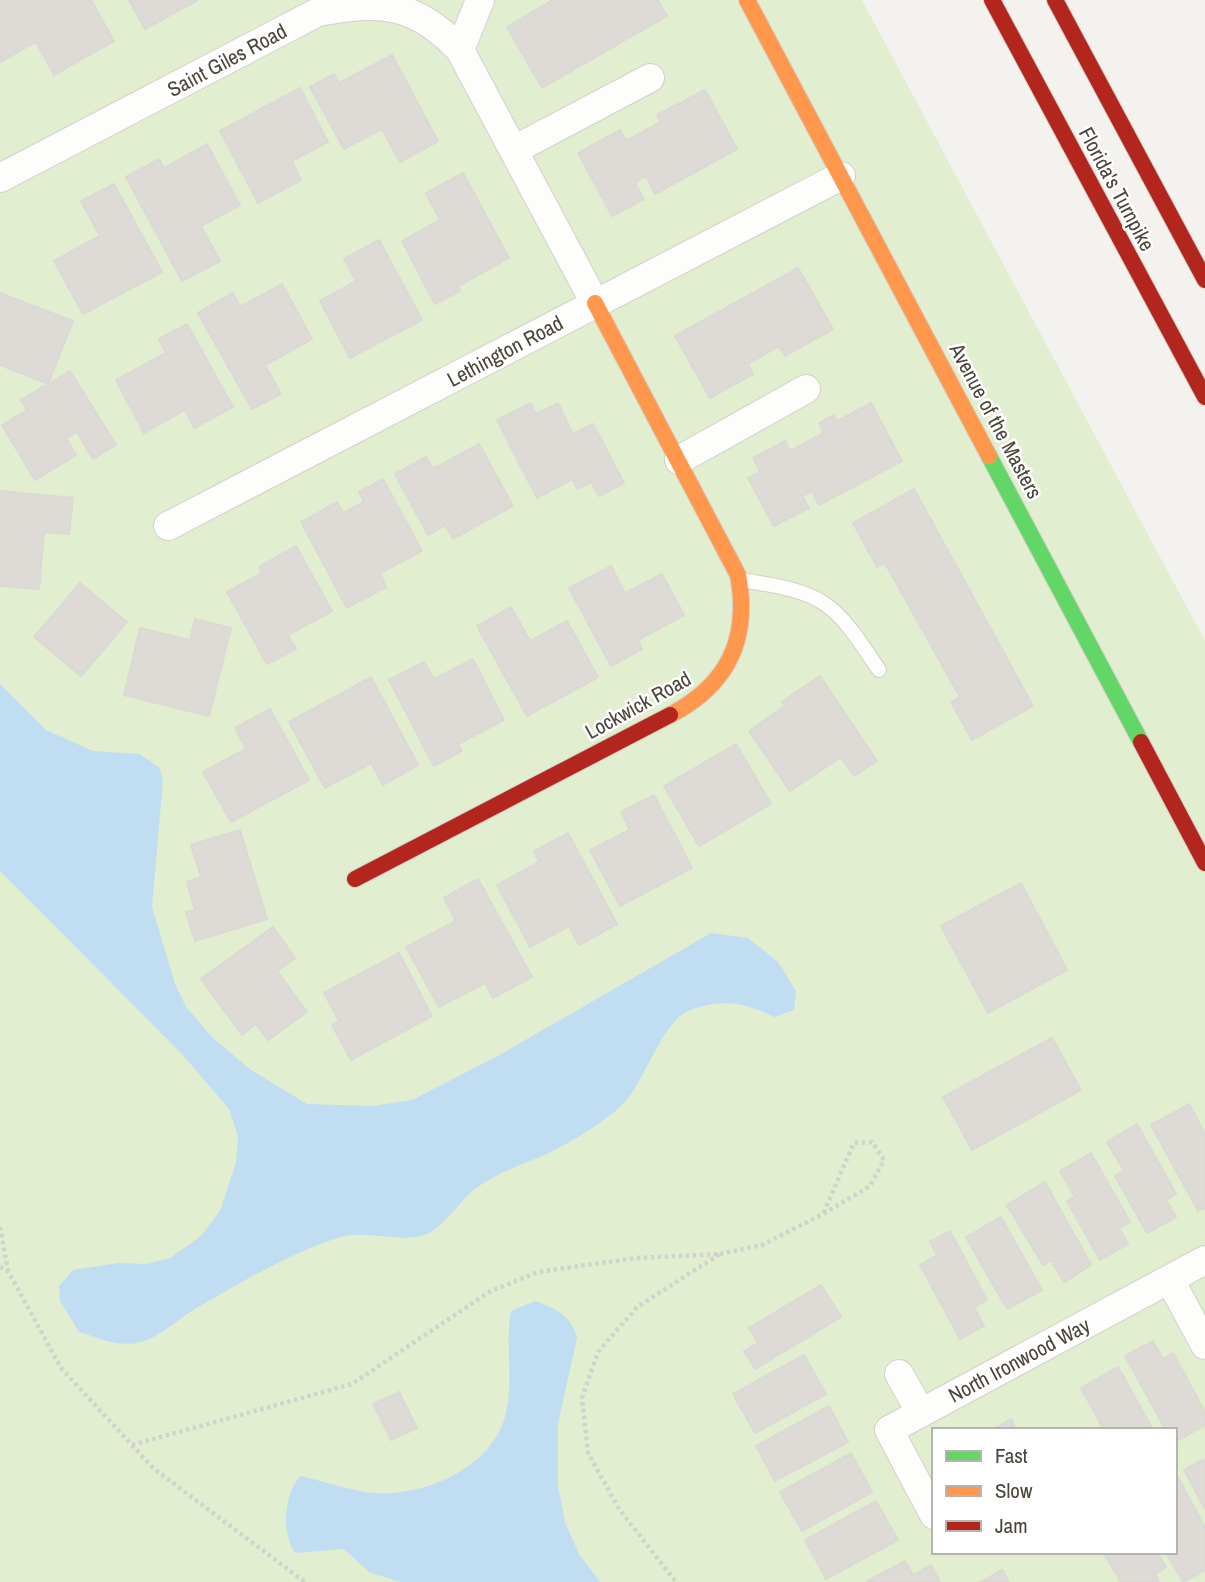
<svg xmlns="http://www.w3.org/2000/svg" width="1205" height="1582" viewBox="0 0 1205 1582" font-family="'Archivo Narrow',sans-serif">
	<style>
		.green { fill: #e1eecf; fill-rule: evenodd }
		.water { fill: #c0ddf1 }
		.building { fill: #dedbd6; stroke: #dcd9d4; stroke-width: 2 }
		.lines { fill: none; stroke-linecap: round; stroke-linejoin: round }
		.lane-casing { stroke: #d2d0cb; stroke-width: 16 }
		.street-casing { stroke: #d2d0cb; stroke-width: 30 }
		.fast-casing { stroke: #d3cfc5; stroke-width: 18 }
		.slow-casing { stroke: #d3cfc5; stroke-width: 18 }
		.jam-casing { stroke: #d3cfc5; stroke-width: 18 }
		.path { stroke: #d3d2cc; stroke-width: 4.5; stroke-dasharray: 3.5 3.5; stroke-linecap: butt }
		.lane { stroke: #fdfdfc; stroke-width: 14 }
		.street { stroke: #fdfdfc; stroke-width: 28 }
		.fast { stroke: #63d668; stroke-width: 16 }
		.slow { stroke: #ff974d; stroke-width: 16 }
		.jam { stroke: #b3261e; stroke-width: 16 }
		.labels { text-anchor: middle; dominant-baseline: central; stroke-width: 5; stroke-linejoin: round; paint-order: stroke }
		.street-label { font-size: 21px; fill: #4b4439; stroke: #fff }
	</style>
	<rect width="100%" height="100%" fill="#f4f2ee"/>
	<path class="green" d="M0 0H862L1205 641V1582H0ZM934 1430H1175V1552H934Z"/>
	<path class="water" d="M0 684 46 730 93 751 139 754 159 767 163 780 152 907 175 984 186 1007 213 1038 251 1070 307 1104 373 1106 412 1100 496 1057 711 933 748 938 778 962 796 991 794 1010 774 1017C745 1002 719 998 688 1011 662 1022 645 1082 622 1105 601 1125 568 1144 542 1156 519 1166 496 1173 475 1189 457 1203 441 1232 421 1236 396 1242 364 1229 337 1238 284 1256 238 1284 190 1312 176 1321 157 1338 141 1342 119 1348 99 1338 79 1332L60 1301 59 1286 73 1270 118 1263 146 1264 170 1258 200 1237 220 1211 236 1162 238 1136 229 1109 182 1054 0 871Z
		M535 1301C555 1308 572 1316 577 1338L558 1423V1486L565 1522 579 1554 600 1582H400L369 1572 344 1549 295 1553C281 1531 284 1496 300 1476 324 1481 350 1491 374 1493 427 1497 498 1465 507 1408 513 1376 505 1344 511 1311Z"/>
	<path class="building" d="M0 0H91L114 41 54 75 36 42 0 62Z
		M129 0H198L145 29Z
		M553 0H658L667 16 542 88 507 27Z
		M392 55 438 141 400 162 382 129 344 149 310 87 334 74 339 83Z
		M300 88 328 142 292 161 301 180 258 203 220 131Z
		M705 90 737 149 655 194 646 176 635 183 644 199 612 216 578 153 620 130 626 141 661 122 657 115Z
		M207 144 240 205 201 226 220 261 182 281 126 177 159 159 164 168Z
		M463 173 509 258 458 286 460 291 435 304 402 241 440 220 426 193Z
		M114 184 162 272 83 314 54 261 100 236 81 201Z
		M379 240 422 320 350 358 320 301 356 281 344 259Z
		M798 268 833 329 785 356 779 346 748 364 753 374 710 398 675 336Z
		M282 284 312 339 265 365 281 394 252 409 198 313 233 293 240 307Z
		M0 293 73 321 48 384 0 365Z
		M187 324 233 407 194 428 185 410 144 433 116 380 166 353 159 339Z
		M70 371 116 445 93 459 77 432 66 438 76 455 35 480 2 425 27 410 21 400Z
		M530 403 536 414 558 403 573 434 593 424 624 483 599 496 591 482 577 489 572 479 537 498 497 420Z
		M871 403 902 461 819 505 812 491 802 496 809 508 774 526 748 478 760 472 753 458 785 441 790 451 824 433 819 423 834 415 837 421Z
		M479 444 513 506 453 539 445 525 428 535 395 474 426 457 433 469Z
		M383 479 422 551 380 573 386 587 347 608 301 522 337 502 343 513 364 502 359 492Z
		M914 489 1033 706 972 740 951 702 960 697 885 563 877 567 853 523Z
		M0 491 73 498 69 534 44 532 39 589 0 586Z
		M296 546 332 611 288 635 296 649 267 664 227 592 262 573 259 567Z
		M611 566 625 593 662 574 684 615 638 640 642 649 611 666 569 588Z
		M80 583 127 622 81 676 34 637Z
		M511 607 530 641 567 621 598 677 527 716 477 626Z
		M195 619 231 628 209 716 124 695 140 628 190 640Z
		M473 659 504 720 458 744 462 751 434 766 389 680 424 662 434 679Z
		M820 676 877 761 854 776 841 757 790 791 749 731 785 706 782 702Z
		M371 677 418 765 383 785 371 763 325 788 289 722Z
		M270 709 309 780 231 822 203 772 246 749 235 728Z
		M736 744 771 804 699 846 664 786Z
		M654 795 692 868 620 906 590 850 630 830 621 812Z
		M240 830 267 919 195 941 186 912 195 910 187 882 201 877 191 845Z
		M568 833 617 924 579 945 569 926 530 947 497 885 539 862 534 851Z
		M478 879 532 977 493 998 485 983 439 1007 406 947 456 921 444 898Z
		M1021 883 1067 970 988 1013 941 926Z
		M273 927 295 958 277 971 307 1012 268 1040 256 1024 242 1035 201 979Z
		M399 953 432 1016 351 1060 332 1025 339 1021 324 993Z
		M1052 1038 1081 1090 972 1150 943 1097Z
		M1189 1104 1205 1133V1208L1198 1211 1151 1125Z
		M1137 1124 1176 1194 1166 1200 1176 1217 1147 1233 1115 1176 1124 1171 1107 1142Z
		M1091 1153 1130 1222 1119 1228 1128 1244 1100 1260 1067 1201 1075 1197 1060 1171Z
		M1045 1182 1091 1265 1064 1282 1051 1260 1043 1265 1007 1205Z
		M1001 1217 1042 1290 1007 1309 966 1237Z
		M950 1231 987 1300 974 1307 984 1326 960 1339 920 1265 937 1255 930 1242Z
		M821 1285 841 1317 755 1369 744 1351 758 1343 749 1328Z
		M1153 1341 1163 1359 1173 1353 1205 1412V1425L1175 1442V1430H1166L1125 1356Z
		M804 1355 826 1394 755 1433 733 1394Z
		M1118 1367 1153 1430H1104L1081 1388Z
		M399 1392 417 1428 391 1440 373 1404Z
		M829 1406 848 1442 775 1481 756 1446Z
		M1011 1419 1016 1430H992Z
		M851 1453 872 1492 802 1531 780 1492Z
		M1205 1459V1509L1184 1470Z
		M1176 1474 1205 1527V1570L1183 1582 1166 1552H1175Z
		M876 1501 898 1540 826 1579 805 1540Z
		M1103 1552H1157L1166 1567 1155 1574 1159 1582H1121Z
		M905 1561 913 1575 931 1565 940 1582H866Z
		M1002 1570 1009 1582H981Z"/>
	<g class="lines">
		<g class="lane-casing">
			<path id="lane" d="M741 580C825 593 832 599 879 670"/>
		</g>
		<g class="street-casing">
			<path id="street" d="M460 50 480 0
				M514 150 650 78
				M0 178 318 12C382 0 416 3 460 50L595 303
				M679 460 806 389
				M168 526 841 176
				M1170 1280 1205 1345
				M899 1374 921 1413
				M934 1515 889 1430 1205 1260"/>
		</g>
		<g class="fast-casing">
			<path id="fast" d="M989 456 1141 742"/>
		</g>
		<g class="slow-casing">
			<path id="slow" d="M747 0 989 456
				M595 303 738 575C750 639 728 685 670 715"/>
		</g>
		<g class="jam-casing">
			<path id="jam" d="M992 0 1205 397
				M1055 0 1205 280
				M1141 742 1205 863
				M355 879 670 715"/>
		</g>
		<path class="path" d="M0 1227 8 1271
			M720 1254 762 1245 823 1214 870 1186 884 1160 872 1142 854 1143 823 1214
			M0 1267 8 1271 61 1368 153 1468 305 1582
			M132 1445 352 1384 489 1292 538 1272 636 1258 720 1254 637 1307 598 1352 582 1398 588 1453 619 1509 676 1582"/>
		<use href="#lane" class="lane"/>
		<use href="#street" class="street"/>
		<use href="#fast" class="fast"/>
		<use href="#slow" class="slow"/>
		<use href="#jam" class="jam"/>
	</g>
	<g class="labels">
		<g class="street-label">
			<text transform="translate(227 60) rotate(-28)">Saint Giles Road</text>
			<text transform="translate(1117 189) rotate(62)">Florida's Turnpike</text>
			<text transform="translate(505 351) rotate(-28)">Lethington Road</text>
			<text transform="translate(996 421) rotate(62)">Avenue of the Masters</text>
			<text transform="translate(638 705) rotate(-29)">Lockwick Road</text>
			<text transform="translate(1019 1360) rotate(-28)">North Ironwood Way</text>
		</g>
	</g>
	<rect x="932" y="1428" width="245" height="126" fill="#ffffff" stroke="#b7b4b0" stroke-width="2"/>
	<rect x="946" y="1451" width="35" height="10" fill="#63d668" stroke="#b7b4b0" stroke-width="2"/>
	<text x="995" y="1463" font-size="21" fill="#4b4439">Fast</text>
	<rect x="946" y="1486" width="35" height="10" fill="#ff974d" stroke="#b7b4b0" stroke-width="2"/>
	<text x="995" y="1498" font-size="21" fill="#4b4439">Slow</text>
	<rect x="946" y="1521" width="35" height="10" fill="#b3261e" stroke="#b7b4b0" stroke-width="2"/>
	<text x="995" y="1533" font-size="21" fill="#4b4439">Jam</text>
</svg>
